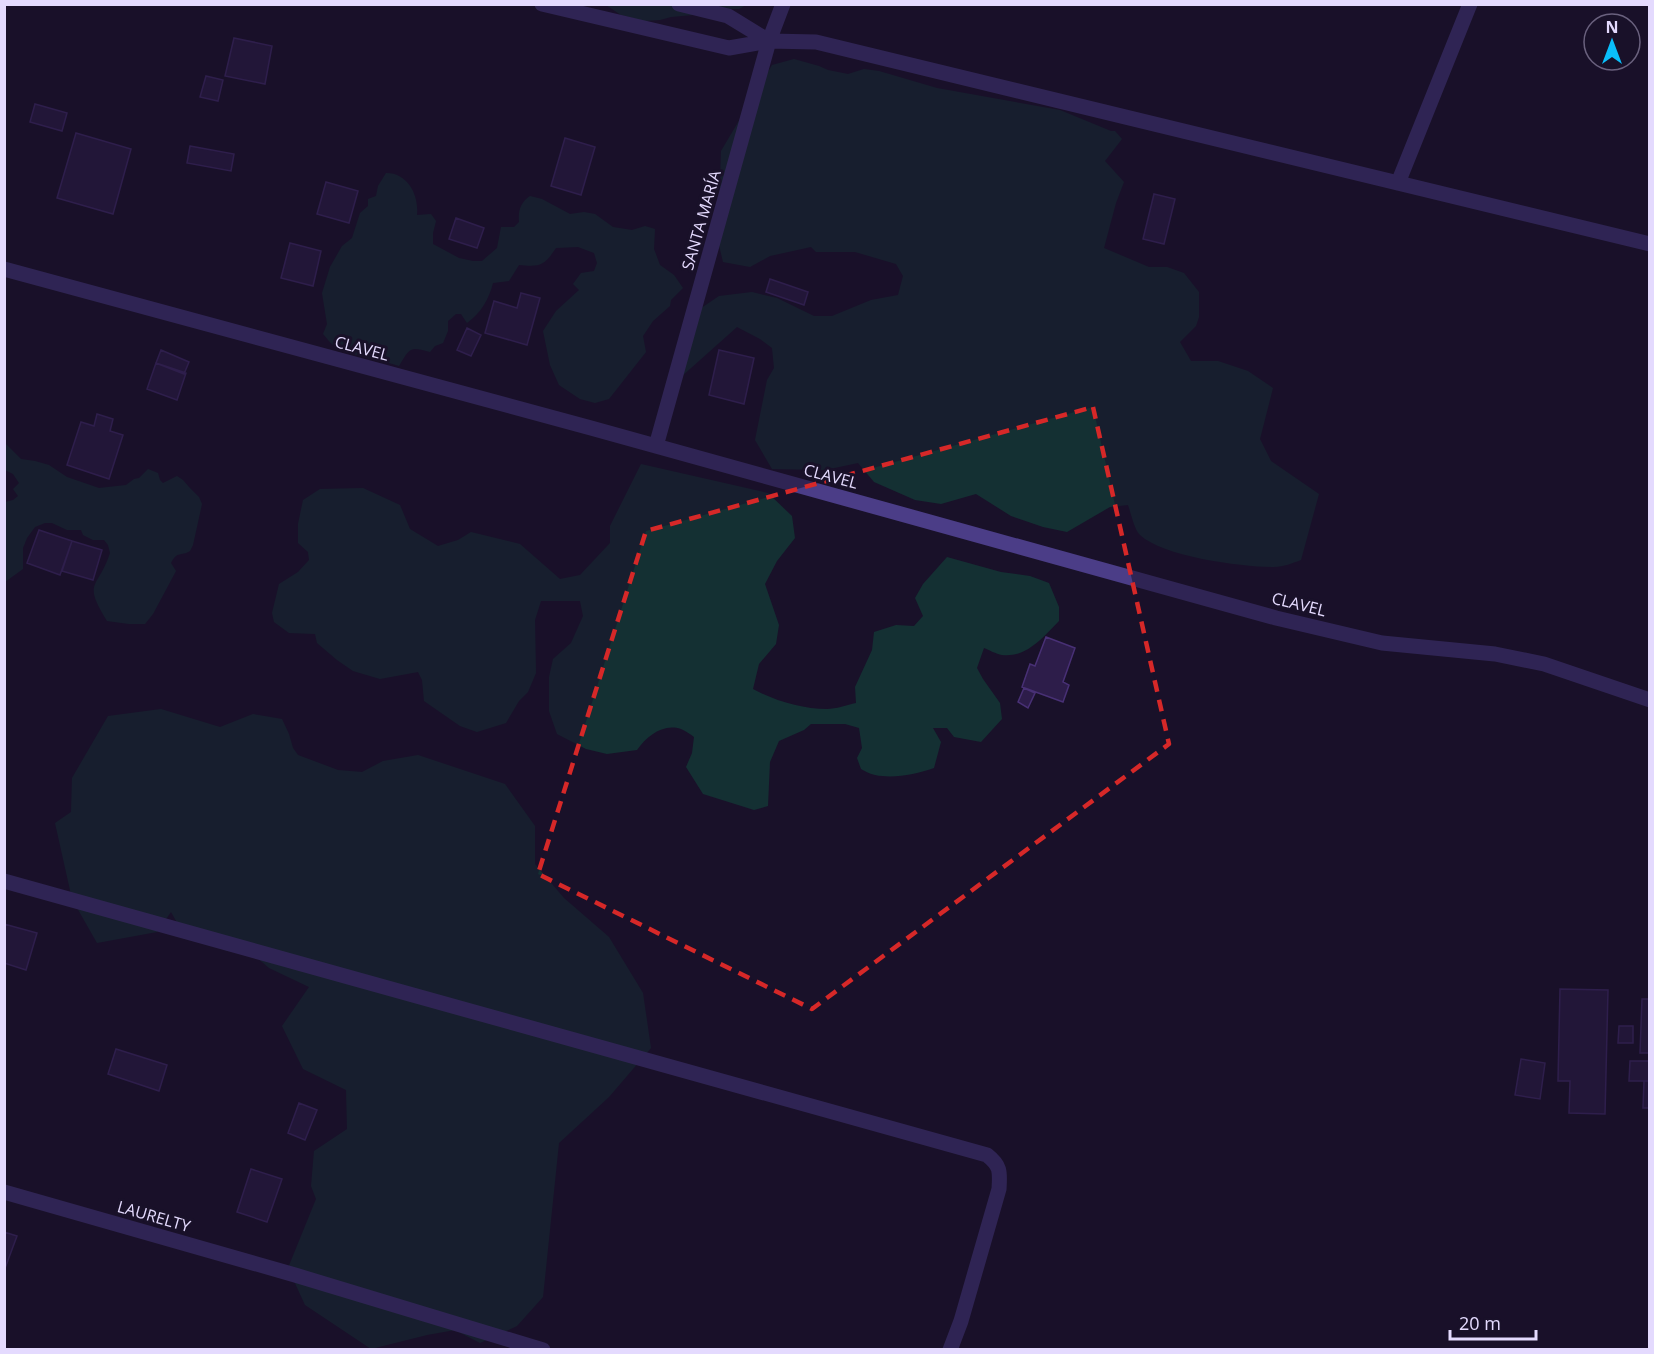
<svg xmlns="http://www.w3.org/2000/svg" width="1654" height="1354" viewBox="0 0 1654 1354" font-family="'Open Sans',sans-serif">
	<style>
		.green { fill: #143033 }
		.building { fill: #2d1d4a; stroke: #483075; stroke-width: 1.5 }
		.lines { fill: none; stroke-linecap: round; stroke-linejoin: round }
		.minor { stroke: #4b3d87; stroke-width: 15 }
		.marked { fill: none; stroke: #d62828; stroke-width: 4.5; stroke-dasharray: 12 8; stroke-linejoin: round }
		.labels { text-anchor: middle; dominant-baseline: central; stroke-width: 6; stroke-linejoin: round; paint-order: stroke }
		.street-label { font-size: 16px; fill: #e4dafe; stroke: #191129 }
	</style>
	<rect width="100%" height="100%" fill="#191129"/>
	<path class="green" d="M606 5H746L739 9H712L693 15 671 17 660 20 644 21 621 15Z
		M794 59 819 66 828 70 848 74 864 69 879 71 937 88 1060 110 1111 131H1115L1122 139 1105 161 1124 182 1116 203 1104 248 1149 267H1167L1184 273 1199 292V317L1196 326 1180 342 1191 361H1218L1248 371 1273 388 1260 439 1271 461 1319 494 1301 560C1293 563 1283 567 1274 567 1242 567 1164 557 1140 535 1134 529 1131 513 1128 505L1110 507 1067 532 1043 527 1011 516 976 494 941 504 915 500 874 482 858 463 825 470 772 469 755 440 767 380 774 368 772 348 760 339 737 327 681 377 685 319 719 296 752 292 777 298 814 316H832L871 300 898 295 903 276 896 264 855 252H816L811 247 770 256 750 267 723 262 718 241 721 151 772 65Z
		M386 173C408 173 419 195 417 215L431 214 436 221 433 233V244L459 258 473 261H482L497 248 501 227H514L519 222C518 210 521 202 530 196L542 199 570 214 584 212 595 214 613 227 632 230 645 226 655 229 654 249 660 265 674 275 683 288 671 300 670 306 653 321 643 336 646 352 609 399 595 403 580 399 559 385 550 365 543 331 556 311 579 290 573 284 581 273 594 271 597 263 594 253 578 247 556 248C544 266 540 267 519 265L509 281 493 283C489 299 481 313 467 323L461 314H456L448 321V331L443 343 435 346 430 352C409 346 410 348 399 366 378 359 352 357 333 345 329 342 327 338 323 334L327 324 322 293 330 267 342 246 352 238 360 213 368 206V199L376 196 378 186Z
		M5 443 21 459 35 461 49 465 67 477 99 488 126 485 134 479 139 478 148 469 158 473 160 480 163 483 177 476 183 480 189 487 199 497 202 504 193 545 190 551C180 557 178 550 171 563L176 571 153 614 145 624H129L107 621C82 580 98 590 110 553L108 545 104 540H93L83 535 81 530H67L52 523H45L35 527 27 538 23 548V569L5 582V502L13 500 18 496 13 489 19 483 13 474 5 470Z
		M641 464 768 493 792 516 795 538 777 561 765 584 779 625 776 644 759 664 753 689C775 701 803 709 827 709 836 709 847 705 856 703L855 687 872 650 874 632 896 625 914 626 923 616 915 598 923 584 947 557 1001 572 1030 576 1049 583 1059 607V621C1043 637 1027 658 1002 655 996 654 989 650 984 648L977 668 983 679 1000 703 1002 719 981 742 954 737 947 728H933L941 742 934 768C916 774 894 779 875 775 870 774 865 771 861 769L857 758 862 748 859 728 845 724H811L804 730 779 741 770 762 768 806 754 810 703 794 686 767 692 753 694 737C690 734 686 731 681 729 663 723 647 736 637 750L607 754 586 749 557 734 549 711V677L553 659 571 643 583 616 580 601H541L535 620 536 673 528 692 519 701 506 723 477 732 460 726 424 701 422 680 418 672 380 679 353 671 337 660 317 643 315 634 289 633 274 622 272 613 279 584 298 572 309 560 308 552 298 543V524L303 500 320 489 363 488 400 505 410 529 438 546 458 540 471 532 520 544 560 579 580 575 610 543V526Z
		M161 709 220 727 253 714 282 719 289 734 293 748 298 755 338 770 362 772 383 761 418 755 505 784 535 826V864L564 898 609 937 643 993 651 1048 609 1097 559 1143 543 1297 517 1326 480 1343 455 1330 427 1335 371 1349 305 1305 288 1268 316 1199 311 1186 314 1151 347 1129 346 1090 303 1069 282 1026 309 987 269 968 250 952 227 951 184 935 171 912 157 932 97 943 72 899 55 823 71 812 72 778 108 716Z"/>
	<path class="building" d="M234 38 272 46 265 84 225 76Z
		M206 76 223 80 218 101 200 97Z
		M35 104 67 113 62 131 30 122Z
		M76 133 131 149 113 214 57 198Z
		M565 138 595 147 581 195 551 186Z
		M190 146 234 154 231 171 187 163Z
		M326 182 358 191 349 223 317 214Z
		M1154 194 1175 199 1164 244 1143 239Z
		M456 218 484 228 477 248 449 239Z
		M290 243 321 251 313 286 281 278Z
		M770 279 808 292 804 305 766 292Z
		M521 293 540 298 527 345 485 333 494 301 517 308Z
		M467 328 481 335 471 356 457 350Z
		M161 350 189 362 184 374 156 363Z
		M719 350 754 358 744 404 709 395Z
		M156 363 186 373 177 400 147 389Z
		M97 414 113 419 110 431 123 435 109 479 67 465 81 422 94 426Z
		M39 530 72 541 60 575 27 563Z
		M72 541 102 550 93 580 62 571Z
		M1046 637 1075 648 1063 682 1069 685 1063 702 1022 687 1030 664 1035 666Z
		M1024 688 1035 693 1028 708 1018 702Z
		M4 924 37 933 26 970 4 963Z
		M1560 989 1608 990 1605 1114 1569 1113 1570 1081H1558Z
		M1642 999H1650V1053H1640Z
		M1619 1026H1633V1043H1618Z
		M116 1049 167 1065 159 1091 108 1074Z
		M1521 1059 1545 1063 1540 1099 1515 1095Z
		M1630 1061H1650V1081H1629Z
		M1644 1081H1650V1108H1643Z
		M299 1103 317 1110 305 1140 288 1133Z
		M251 1169 282 1179 267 1222 237 1212Z
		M4 1232 17 1236 4 1271Z"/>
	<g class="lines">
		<path class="minor" d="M542 4 729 48 769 41 816 42 1650 244
			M679 4 728 16 769 41
			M1398 183 1470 4
			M4 269 591 428 1276 618 1382 643 1495 654 1544 664 1650 700
			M656 446 769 41 783 4
			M4 881 987 1155C1001 1166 1000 1172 999 1189L961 1321 950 1350
			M4 1192 295 1275 543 1350"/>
	</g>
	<path d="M0 0H1654V1354H0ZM1093 407 1169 744 812 1009 538 874 646 531Z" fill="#191129" fill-opacity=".55" fill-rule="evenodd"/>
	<path class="marked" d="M1093 407 1169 744 812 1009 538 874 646 531Z"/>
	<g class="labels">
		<g class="street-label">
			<text transform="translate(701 220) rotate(-74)">SANTA MARÍA</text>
			<text transform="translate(362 348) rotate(15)">CLAVEL</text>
			<text transform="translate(831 476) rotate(15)">CLAVEL</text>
			<text transform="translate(1299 604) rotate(14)">CLAVEL</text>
			<text transform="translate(154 1216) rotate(16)">LAURELTY</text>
		</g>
	</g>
	<rect width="1654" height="1354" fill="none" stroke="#e4dafe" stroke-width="12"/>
	<g transform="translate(1612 42)"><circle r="28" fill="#191129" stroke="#6a617e" stroke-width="1.5"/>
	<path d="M0-4.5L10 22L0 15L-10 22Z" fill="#0abefa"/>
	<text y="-9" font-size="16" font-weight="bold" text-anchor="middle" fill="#e4dafe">N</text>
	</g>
	<path d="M1450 1330v9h86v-9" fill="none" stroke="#e4dafe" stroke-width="3"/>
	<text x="1459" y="1330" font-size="18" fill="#e4dafe" stroke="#191129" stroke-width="4.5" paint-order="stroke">20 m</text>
</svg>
